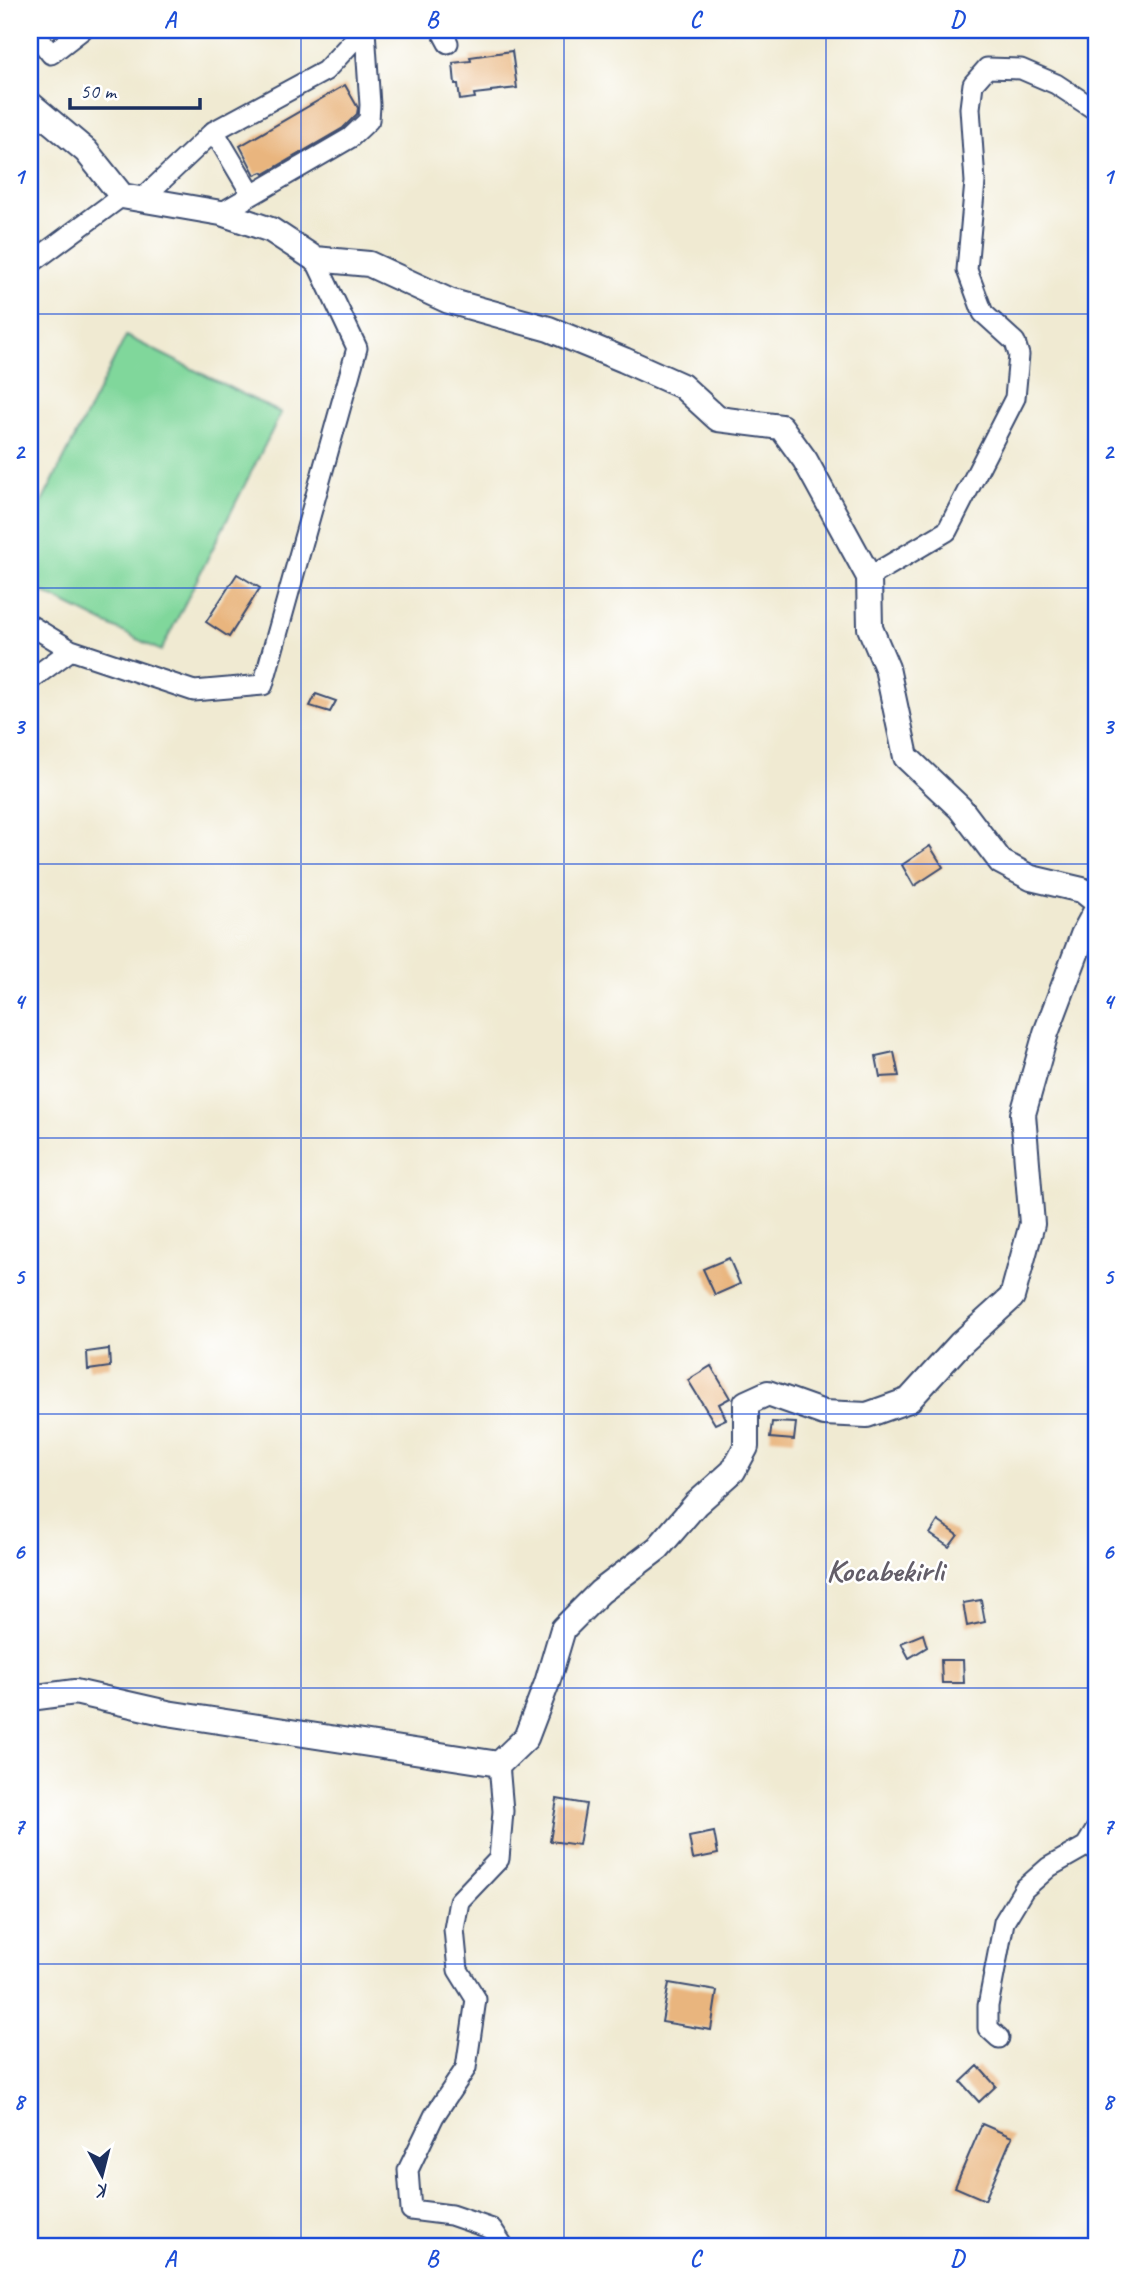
<svg xmlns="http://www.w3.org/2000/svg" width="1127" height="2277" viewBox="0 0 1127 2277" font-family="Caveat,sans-serif">
	<style>
		.green { fill: #80d79b; stroke: #4e837c; stroke-width: 2 }
		.building { fill: #e9b57e }
		.lines { fill: none; stroke-linecap: round; stroke-linejoin: round }
		.minor-casing { stroke: #3b4b6f; stroke-width: 23 }
		.tertiary-casing { stroke: #3b4b6f; stroke-width: 28 }
		.minor { stroke: #fff; stroke-width: 19 }
		.tertiary { stroke: #fff; stroke-width: 24 }
		.grid { fill: none; stroke: #1d4ed8; stroke-width: 2; stroke-opacity: 0.55 }
		.labels { text-anchor: middle; dominant-baseline: central; stroke-width: 5; stroke-linejoin: round; paint-order: stroke }
		.neighbourhood-label { font-size: 32px; font-weight: bold; fill: #635e69; stroke: #fff }
		.neatline { fill: none; stroke: #1d4ed8; stroke-width: 2.5 }
		.grid-label { font-size: 23px; text-anchor: middle; font-weight: bold; fill: #1d4ed8 }
	</style>
	<rect width="100%" height="100%" fill="#fff"/>
	<filter id="ink" filterUnits="userSpaceOnUse"><feTurbulence type="fractalNoise" baseFrequency=".0143" numOctaves="2"/><feDisplacementMap in="SourceGraphic" scale="14" xChannelSelector="R" yChannelSelector="G"/><feConvolveMatrix kernelMatrix="1 2 1 2 8 2 1 2 1" color-interpolation-filters="sRGB"/></filter>
	<filter id="wash" filterUnits="userSpaceOnUse"><feTurbulence type="fractalNoise" baseFrequency=".00686" numOctaves="4" result="noise"/><feDisplacementMap in="SourceGraphic" scale="28" xChannelSelector="R" yChannelSelector="G"/><feGaussianBlur stdDeviation="1.57" result="paint"/><feColorMatrix in="noise" values="0 0 0 0 0 0 0 0 0 0 0 0 0 0 0 0 0 1.4 0 .05"/><feComposite in="paint" operator="in"/></filter>
	<g filter="url(#wash)">
		<rect width="100%" height="100%" fill="#f0ead2"/>
		<path class="green" d="M126 336 281 413 161 651 30 586V526Z"/>
		<g id="blocks">
			<path class="building" d="M512 51 517 88 491 91V92L474 94 475 98 460 100 458 84H455L453 63 471 61 470 57Z
				M345 85 358 108 357 114 343 128 264 174 262 172 255 175 240 146Z
				M237 574 260 588 229 637 206 622Z
				M316 694 336 701 330 712 310 706Z
				M930 846 943 867 914 886 902 865Z
				M894 1052 899 1076 880 1077 876 1056Z
				M729 1258 740 1284 715 1295 703 1269Z
				M109 1349 110 1367 88 1370 87 1352Z
				M711 1366 730 1398 719 1404 726 1419 715 1424 688 1380Z
				M772 1422 796 1423 794 1440 770 1438Z
				M938 1521 958 1535 949 1547 930 1534Z
				M981 1600 985 1622 967 1626 963 1603Z
				M923 1634 927 1647 909 1658 901 1643Z
				M941 1660H963L964 1683H942Z
				M557 1799 586 1804 579 1845 550 1841Z
				M714 1832 718 1854 693 1859 689 1837Z
				M669 1983 717 1991 711 2030 662 2022Z
				M978 2066 996 2086 979 2102 961 2082Z
				M982 2124 1012 2137 985 2200 955 2187Z"/>
		</g>
	</g>
	<g filter="url(#ink)">
		<use href="#blocks" fill-opacity="0" stroke="#3b4b6f" stroke-width="2"/>
		<g class="lines">
			<g class="minor-casing">
				<path id="minor" d="M32 30 51 54 82 30
					M441 30 448 43
					M214 131 252 195
					M143 198 214 131 325 71 363 30
					M221 213 350 138 369 120 370 105 365 30
					M30 264 122 196
					M869 577 947 531 1015 398 1019 355 1015 342 983 313 967 270 975 182 970 108 973 84 987 68 1021 69 1056 84 1097 111
					M30 625 71 650 194 691 263 685 357 348 315 259
					M30 680 71 650
					M499 1764 503 1811 499 1859 459 1901 454 1929 458 1970 476 1999 466 2068 434 2116 408 2170 411 2210 451 2215 492 2229 504 2247
					M999 2038 988 2028V2006L1004 1922 1024 1889 1049 1867 1086 1846 1097 1828"/>
			</g>
			<g class="tertiary-casing">
				<path id="tertiary" d="M30 104 86 151 122 196 221 213 271 230 315 259 369 264 449 301 549 329 624 360 682 386 718 419 781 427 805 460 869 577 870 628 887 668 906 757 960 808 1001 862 1031 878 1082 890 1097 902
					M30 1698 75 1692 167 1713 499 1764 526 1738 547 1683 563 1629 600 1592 658 1548 696 1504 733 1471 746 1447V1403L768 1393 824 1413 867 1415 909 1400 960 1344 1012 1297 1032 1224 1023 1114 1046 1033 1083 935 1097 909"/>
			</g>
			<use href="#minor" class="minor"/>
			<use href="#tertiary" class="tertiary"/>
		</g>
	</g>
	<path class="grid" d="M301 30V2247M564 30V2247M826 30V2247M30 314H1097M30 588H1097M30 864H1097M30 1138H1097M30 1414H1097M30 1688H1097M30 1964H1097"/>
	<g class="labels">
		<g class="neighbourhood-label">
			<text x="885" y="1570">Kocabekirli</text>
		</g>
	</g>
	<rect width="1127" height="2277" fill="none" stroke="#fff" stroke-width="77"/>
	<g transform="translate(102 2175) rotate(173)" stroke="#ffffff" stroke-width="5" paint-order="stroke">
	<path d="M0-5L12 26L0 18L-12 26Z" fill="#1b2f5e"/>
	<text y="-10" font-size="19" font-weight="bold" text-anchor="middle" fill="#1b2f5e">K</text>
	</g>
	<path d="M70 98v10h130v-10" fill="none" stroke="#1b2f5e" stroke-width="3.5"/>
	<text x="80" y="98" font-size="21" fill="#1b2f5e" stroke="#ffffff" stroke-width="5" paint-order="stroke">50 m</text>
	<rect x="38" y="38" width="1050" height="2200" class="neatline"/>
	<g class="grid-label">
		<text x="170" y="27">A</text>
		<text x="432" y="27">B</text>
		<text x="695" y="27">C</text>
		<text x="957" y="27">D</text>
		<text x="19" y="184">1</text>
		<text x="1108" y="184">1</text>
		<text x="19" y="459">2</text>
		<text x="1108" y="459">2</text>
		<text x="19" y="734">3</text>
		<text x="1108" y="734">3</text>
		<text x="19" y="1009">4</text>
		<text x="1108" y="1009">4</text>
		<text x="19" y="1284">5</text>
		<text x="1108" y="1284">5</text>
		<text x="19" y="1559">6</text>
		<text x="1108" y="1559">6</text>
		<text x="19" y="1834">7</text>
		<text x="1108" y="1834">7</text>
		<text x="19" y="2109">8</text>
		<text x="1108" y="2109">8</text>
		<text x="170" y="2266">A</text>
		<text x="432" y="2266">B</text>
		<text x="695" y="2266">C</text>
		<text x="957" y="2266">D</text>
	</g>
</svg>
